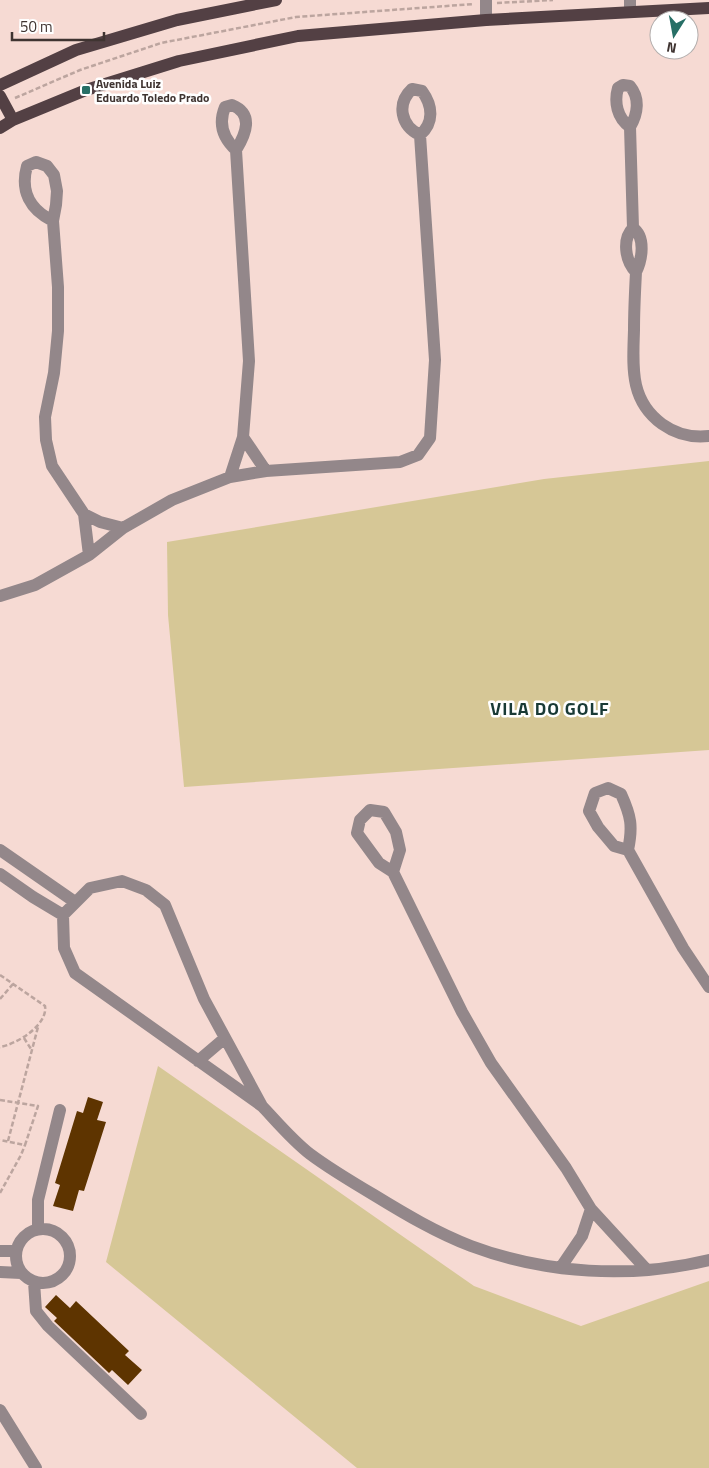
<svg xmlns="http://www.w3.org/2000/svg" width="709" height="1468" viewBox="0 0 709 1468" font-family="'Titillium Web',sans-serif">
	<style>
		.green { fill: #d6c796 }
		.building { fill: #5e3400 }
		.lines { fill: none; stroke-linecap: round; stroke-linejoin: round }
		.path { stroke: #bca59f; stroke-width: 2.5; stroke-dasharray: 5 2.5; stroke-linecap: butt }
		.minor { stroke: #93878a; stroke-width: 12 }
		.major { stroke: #534044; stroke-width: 12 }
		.poi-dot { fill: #276f66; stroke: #fff; stroke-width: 2 }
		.labels { text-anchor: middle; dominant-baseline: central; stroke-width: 5; stroke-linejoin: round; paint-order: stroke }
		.poi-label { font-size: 12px; font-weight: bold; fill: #3f3431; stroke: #fff; text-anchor: start }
		.district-label { font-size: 18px; font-weight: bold; letter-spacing: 1px; fill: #193a36; stroke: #fff }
	</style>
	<rect width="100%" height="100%" fill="#f6dad3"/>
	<path class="green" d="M709 461V750L184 787 168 615 167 542 544 479Z
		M158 1066 474 1286 581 1326 709 1281V1468H357L106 1262Z"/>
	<path class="building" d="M88 1097 103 1102 97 1120 106 1122 84 1191 79 1190 73 1211 53 1206 60 1185 55 1183 77 1111 83 1113Z
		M56 1295 70 1308 76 1301 129 1351 125 1355 142 1370 128 1385 112 1370 109 1373 54 1321 57 1318 45 1307Z"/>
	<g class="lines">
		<path class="path" d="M497 3 553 0
			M15 98 80 70 161 43 296 17 474 4
			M0 975 45 1006C48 1025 17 1044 0 1047
			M0 999 13 984
			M24 1038 31 1049
			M0 1100 38 1106 25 1145 0 1140
			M8 1141 38 1027
			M0 1193 21 1155 25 1145"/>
		<path class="minor" d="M486 0V20
			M630 0V12
			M412 89 422 91C433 106 434 123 420 135 401 126 396 104 412 89Z
			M630 127C617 118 614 102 618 88L623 85 630 86C640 98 638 114 630 127L633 228C622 239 625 261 636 272 642 260 646 237 633 228
			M53 221C30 210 20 191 27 166L36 162 47 166 54 175 57 191 56 205 53 221 58 287V331L54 373 45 417 46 440 52 466 84 514 89 555
			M636 272C635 291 634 310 634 330 633 366 629 400 662 424 676 434 692 438 709 436
			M243 437 266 471
			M230 477 243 437 249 361 236 150C246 134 254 114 232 105L225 107C218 124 223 138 236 150
			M84 514 100 522 123 528
			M0 596 35 585 89 555 123 528 172 500 230 477 266 471 400 462 418 455 430 438 435 360 420 135
			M0 850 75 902
			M628 850 614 846 598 827 589 811 595 793 608 788 621 794C631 816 633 826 628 850L683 948 709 987
			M393 872 400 850 396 832 384 812 370 810 360 820 357 833 379 863 393 872 462 1012 491 1063 566 1168 591 1209 582 1236 561 1267
			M0 874 33 897 63 915
			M122 881 146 890 165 905 204 999 262 1106 75 973 64 948 63 915 90 888Z
			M198 1061 225 1038
			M262 1106C277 1122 293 1141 310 1154 330 1169 352 1182 374 1195 405 1214 437 1233 471 1246 546 1274 631 1279 709 1260
			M591 1209 647 1270
			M16 1256a27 27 0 1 1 54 0a27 27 0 1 1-54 0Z
			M38 1229V1200L60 1110
			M0 1251H16
			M0 1272 21 1273
			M34 1282 36 1311 48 1326 141 1414
			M0 1410 36 1468"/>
		<path class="major" d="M0 85 76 50 177 20 276 0
			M0 96 13 120
			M0 128 13 120 86 90 179 61 298 36 486 20 709 8"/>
	</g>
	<rect class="poi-dot" x="81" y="85" width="10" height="10" rx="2.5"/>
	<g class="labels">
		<g class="poi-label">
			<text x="96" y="83">Avenida Luiz<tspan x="96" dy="14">Eduardo Toledo Prado</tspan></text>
		</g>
		<g class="district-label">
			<text x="550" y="708">VILA DO GOLF</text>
		</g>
	</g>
	<g transform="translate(674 35) rotate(191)"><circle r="24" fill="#ffffff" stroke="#b2aead"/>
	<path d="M0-4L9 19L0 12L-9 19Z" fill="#276f66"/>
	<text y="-8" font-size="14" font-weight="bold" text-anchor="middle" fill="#3f3431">N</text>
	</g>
	<path d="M12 32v8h92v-8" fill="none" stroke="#3f3431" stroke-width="2.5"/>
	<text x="20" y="32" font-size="15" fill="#3f3431" stroke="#ffffff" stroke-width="4" paint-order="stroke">50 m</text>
</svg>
